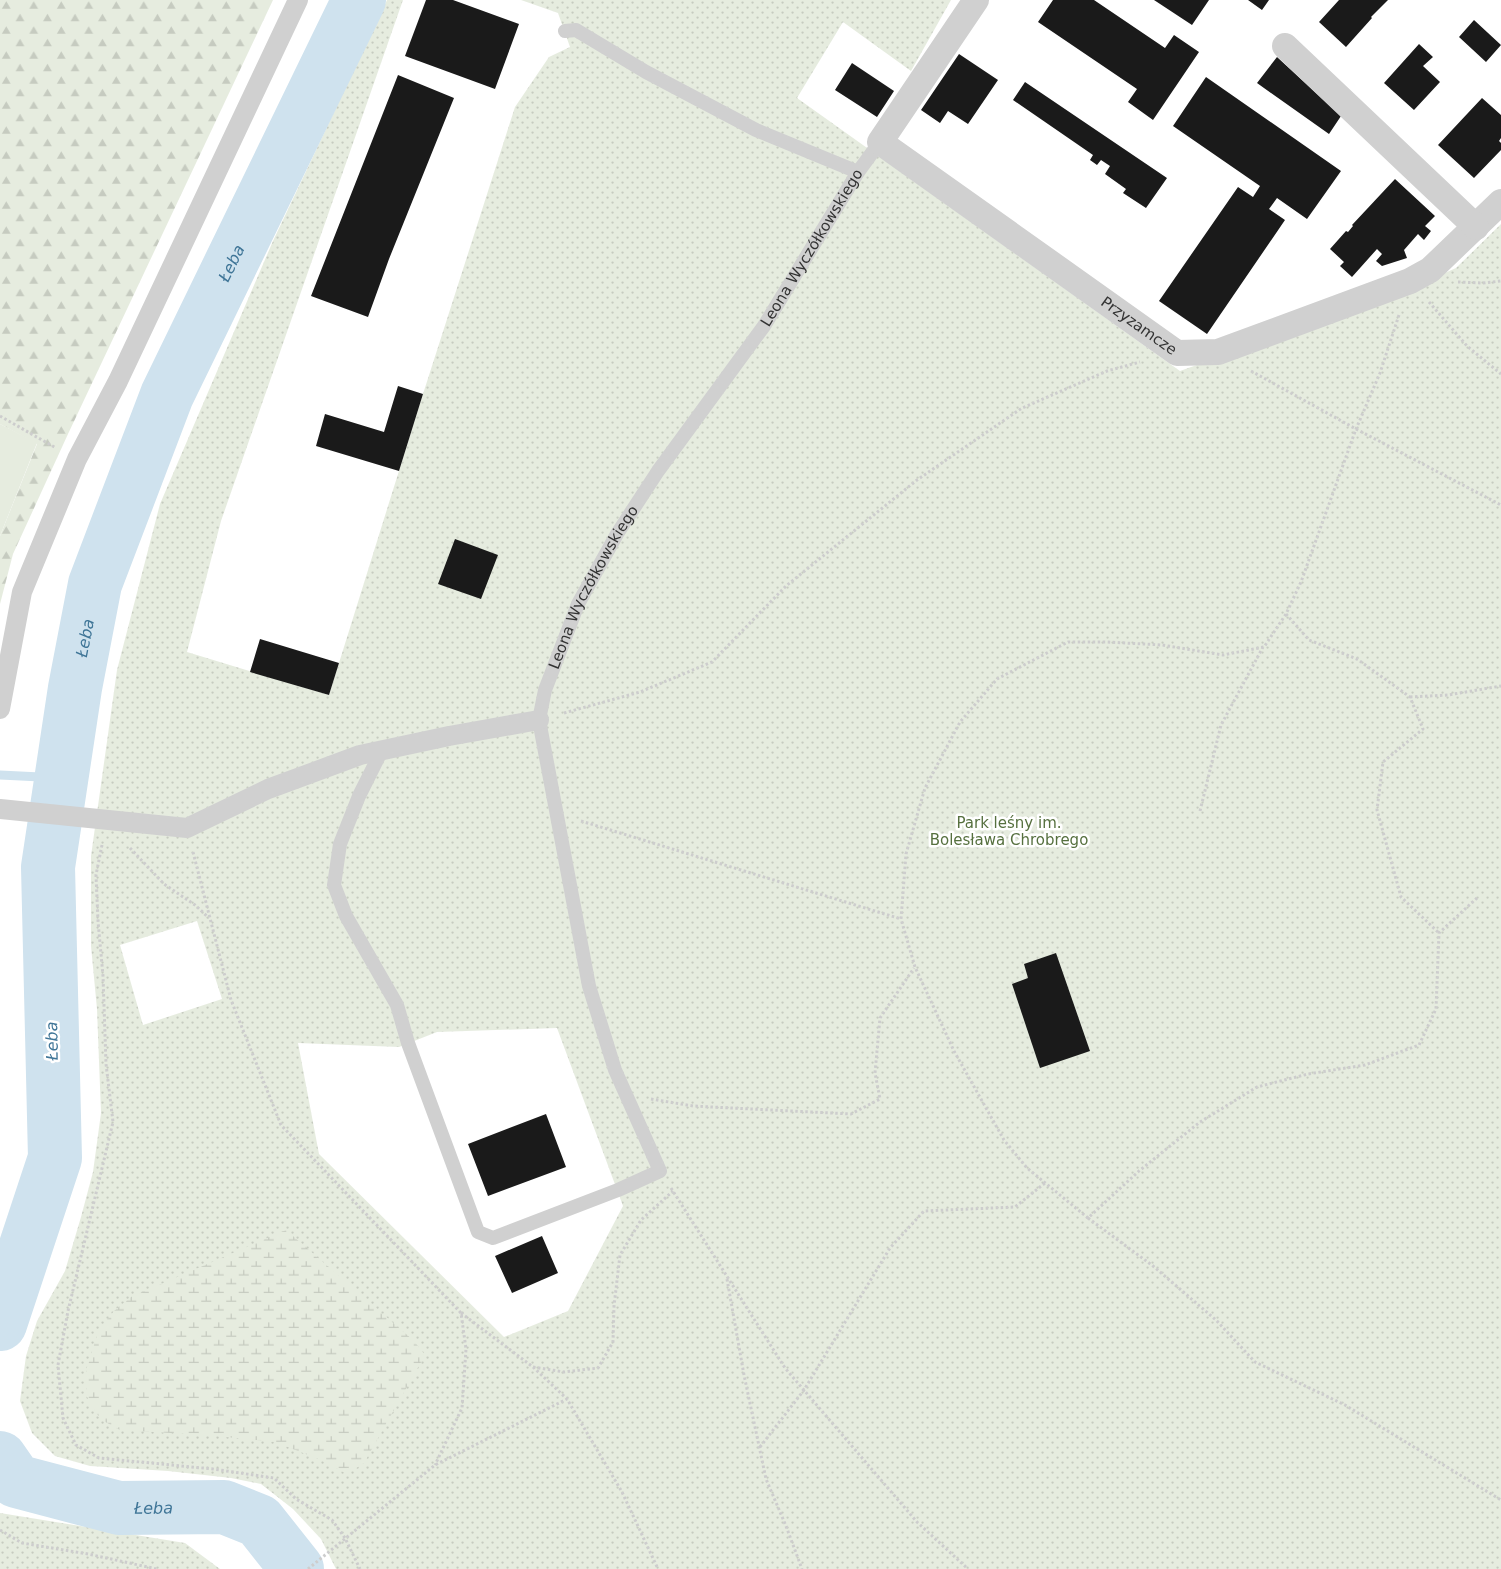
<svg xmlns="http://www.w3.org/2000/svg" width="1501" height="1569" viewBox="0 0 1501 1569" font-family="'DejaVu Sans',sans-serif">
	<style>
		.grass { fill: url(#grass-dots); fill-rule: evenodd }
		.forest { fill: url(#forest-firs) }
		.wetland { fill: url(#wetland-marsh) }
		.pitch { fill: #e6ecdf }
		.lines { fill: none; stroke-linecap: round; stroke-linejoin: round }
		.stream { stroke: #cfe2ee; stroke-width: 9 }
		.river { stroke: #cfe2ee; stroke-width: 54 }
		.building { fill: #1a1a1a }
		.path { stroke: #cdcdcd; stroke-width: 3; stroke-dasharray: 2.5 2.5; stroke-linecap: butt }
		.service { stroke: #d0d0d0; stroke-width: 14 }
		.pedestrian { stroke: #d0d0d0; stroke-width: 20 }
		.minor { stroke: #d0d0d0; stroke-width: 26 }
		.labels { text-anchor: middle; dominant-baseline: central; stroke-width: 5; stroke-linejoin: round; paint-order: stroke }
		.street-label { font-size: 15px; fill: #333; stroke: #fff }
		.park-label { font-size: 15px; fill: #56703f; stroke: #fff }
		.water-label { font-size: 16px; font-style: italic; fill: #3f7597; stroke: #fff }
	</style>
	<defs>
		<pattern id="grass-dots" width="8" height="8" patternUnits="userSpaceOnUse" patternTransform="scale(1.25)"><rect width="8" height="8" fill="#e6ecdf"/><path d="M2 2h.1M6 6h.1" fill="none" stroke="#c6cbc0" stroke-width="1.8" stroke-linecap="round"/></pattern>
		<pattern id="forest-firs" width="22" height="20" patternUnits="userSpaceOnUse" patternTransform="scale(1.25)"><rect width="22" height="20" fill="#e6ecdf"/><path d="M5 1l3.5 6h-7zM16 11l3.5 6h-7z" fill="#c6cbc0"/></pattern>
		<pattern id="wetland-marsh" width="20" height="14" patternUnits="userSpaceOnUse" patternTransform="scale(1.25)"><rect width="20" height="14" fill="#e6ecdf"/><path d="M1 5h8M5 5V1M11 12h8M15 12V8" fill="none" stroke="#c6cbc0"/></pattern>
	</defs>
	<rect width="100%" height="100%" fill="#fff"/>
	<path class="grass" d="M387 0H403L221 521 187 652 329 695 423 394 515 107 549 57 570 47 558 13 521 0H951L911 71 843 22 797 98 1180 371 1411 288 1456 268 1501 224V1569H336L321 1539 293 1509 261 1484 231 1478 168 1471 90 1466 55 1456 32 1433 20 1401 26 1356 37 1321 65 1271 81 1217 93 1172 101 1113 97 1009 91 946V856L117 670 160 504 273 241ZM197 921 222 999 143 1025 120 945ZM557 1028 623 1206 568 1311 504 1337 319 1154 298 1043 399 1047 437 1032Z
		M0 1513 185 1543 220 1569H0Z"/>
	<path class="forest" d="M0 0H273L68 434 13 554 0 604V536L37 444 0 424Z"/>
	<path class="wetland" d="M286 1230 414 1341 425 1355 364 1463 347 1474 321 1460 275 1442 206 1435 120 1430 100 1419 86 1395V1370L99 1330 114 1311 131 1297Z"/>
	<path class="pitch" d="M0 424 37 443 0 536Z"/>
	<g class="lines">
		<path class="stream" d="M0 775 61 778"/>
		<g class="river">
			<path id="s1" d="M0 1324 55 1158 48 867 75 688 95 584 167 395 359 0"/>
			<path id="s2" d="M0 1458 16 1481 119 1508 224 1507 259 1521 297 1569"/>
		</g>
	</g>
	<path class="building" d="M426 0H453L519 24 495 89 405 56Z
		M1053 0H1094L1165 48 1174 35 1199 52 1153 120 1128 102 1137 89 1038 22Z
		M1154 0H1209L1192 25Z
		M1248 0H1269L1262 10Z
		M1339 0H1388L1371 17 1372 18 1346 47 1319 22Z
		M1474 20 1501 45 1486 62 1459 37Z
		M1419 44 1433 57 1423 66 1440 82 1414 110 1384 83Z
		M959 54 998 80 968 124 948 111 940 123 921 110Z
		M1277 57 1341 116 1329 134 1257 83Z
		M852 63 894 91 877 117 835 90Z
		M398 75 454 98 389 259 368 317 311 296Z
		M1206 77 1341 171 1307 219 1277 198 1269 209 1285 220 1207 334 1159 301 1238 187 1253 197 1260 186 1173 126Z
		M1025 82 1167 178 1146 208 1123 193 1126 189 1105 174 1110 166 1101 160 1097 165 1090 160 1093 155 1013 100Z
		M1482 98 1501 115V138L1499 141 1501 143V150L1474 178 1438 145Z
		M1395 179 1435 216 1425 226 1431 231 1424 240 1418 234 1404 250 1407 258 1382 266 1376 261 1382 254 1377 249 1352 277 1340 266 1344 262 1330 249 1346 231 1348 232 1353 226 1352 225Z
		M398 386 423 394 399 471 316 446 325 414 384 432Z
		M455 539 498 555 481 599 438 584Z
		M260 639 339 663 329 695 250 672Z
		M1056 953 1090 1051 1040 1068 1012 984 1028 978 1024 964Z
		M546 1114 566 1167 488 1196 468 1144Z
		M542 1236 558 1273 512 1293 495 1256Z"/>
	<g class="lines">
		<path class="path" d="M1458 282 1483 283 1501 281
			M1429 302 1467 346 1501 374
			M1399 315 1380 373 1356 429 1301 582 1286 614 1264 647 1223 655 1162 645 1107 642H1068L997 679 960 722 925 788 906 854 901 919 915 967 954 1051 1004 1140 1027 1168 1088 1218 1139 1171 1200 1122 1257 1087 1308 1074 1365 1065 1419 1045 1436 1009 1439 933 1478 897
			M1251 371 1356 429 1501 505
			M0 416 56 448
			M1286 614 1309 640 1357 659 1410 697 1423 729 1383 762 1377 810 1401 897 1439 933
			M1410 697 1448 695 1501 686
			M564 713 640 692 712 662 786 586 917 480 1022 408 1107 371 1140 362
			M1200 811 1221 725 1263 647
			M581 821 901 919
			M102 845 96 875 98 921 103 976 106 1064 113 1122 68 1311 58 1365 63 1418 76 1445 99 1458 213 1469 274 1478 296 1499 332 1520 345 1538 360 1569
			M130 848 164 884 195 905 209 918
			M193 852 231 1000 281 1125 461 1313 466 1349 462 1408 435 1465
			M651 1099 693 1106 851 1114 880 1099 875 1073 880 1018 914 968
			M671 1188 785 1368 917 1522 968 1569
			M1088 1218 1153 1266 1216 1320 1255 1362 1345 1405 1501 1500
			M727 1279 744 1375 766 1479 786 1526 802 1569
			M461 1313 533 1367 567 1399 622 1492 658 1569
			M533 1367 564 1372 598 1368 613 1342 614 1306 620 1255 641 1220 673 1191
			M760 1447 804 1390 890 1248 924 1211 1015 1207 1045 1183
			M0 1530 22 1543 88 1554 157 1569
			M308 1569 435 1465 567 1399"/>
		<g class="service">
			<path d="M565 31 576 30 646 72 756 130 858 172"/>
			<path id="s3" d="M382 750 359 796 340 844 334 885 346 916 397 1005 408 1043 478 1232 493 1238 618 1190 660 1171 615 1070 589 986 539 720 545 690 578 604 617 534 658 471 764 326 858 172 880 142"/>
		</g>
		<path class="pedestrian" d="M0 709 22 592 77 459 118 381 298 0
			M0 809 187 828 268 789 360 755 449 736 539 720"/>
		<g class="minor">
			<path id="s4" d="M976 0 880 142 1177 353 1218 352 1410 281 1430 270 1501 202"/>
			<path d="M1285 46 1476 227"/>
		</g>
	</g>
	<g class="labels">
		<g class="street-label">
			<text stroke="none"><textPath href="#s3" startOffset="1736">Leona Wyczółkowskiego</textPath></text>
			<text stroke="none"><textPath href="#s4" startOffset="489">Przyzamcze</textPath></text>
			<text stroke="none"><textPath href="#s3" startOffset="1331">Leona Wyczółkowskiego</textPath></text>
		</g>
		<g class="park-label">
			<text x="1009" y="823">Park leśny im.<tspan x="1009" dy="17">Bolesława Chrobrego</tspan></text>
		</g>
		<g class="water-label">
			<text stroke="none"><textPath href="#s1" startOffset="1102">Łeba</textPath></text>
			<text stroke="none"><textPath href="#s1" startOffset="698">Łeba</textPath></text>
			<text transform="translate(52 1041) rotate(-91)">Łeba</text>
			<text stroke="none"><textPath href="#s2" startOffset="169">Łeba</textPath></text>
		</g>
	</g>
</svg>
